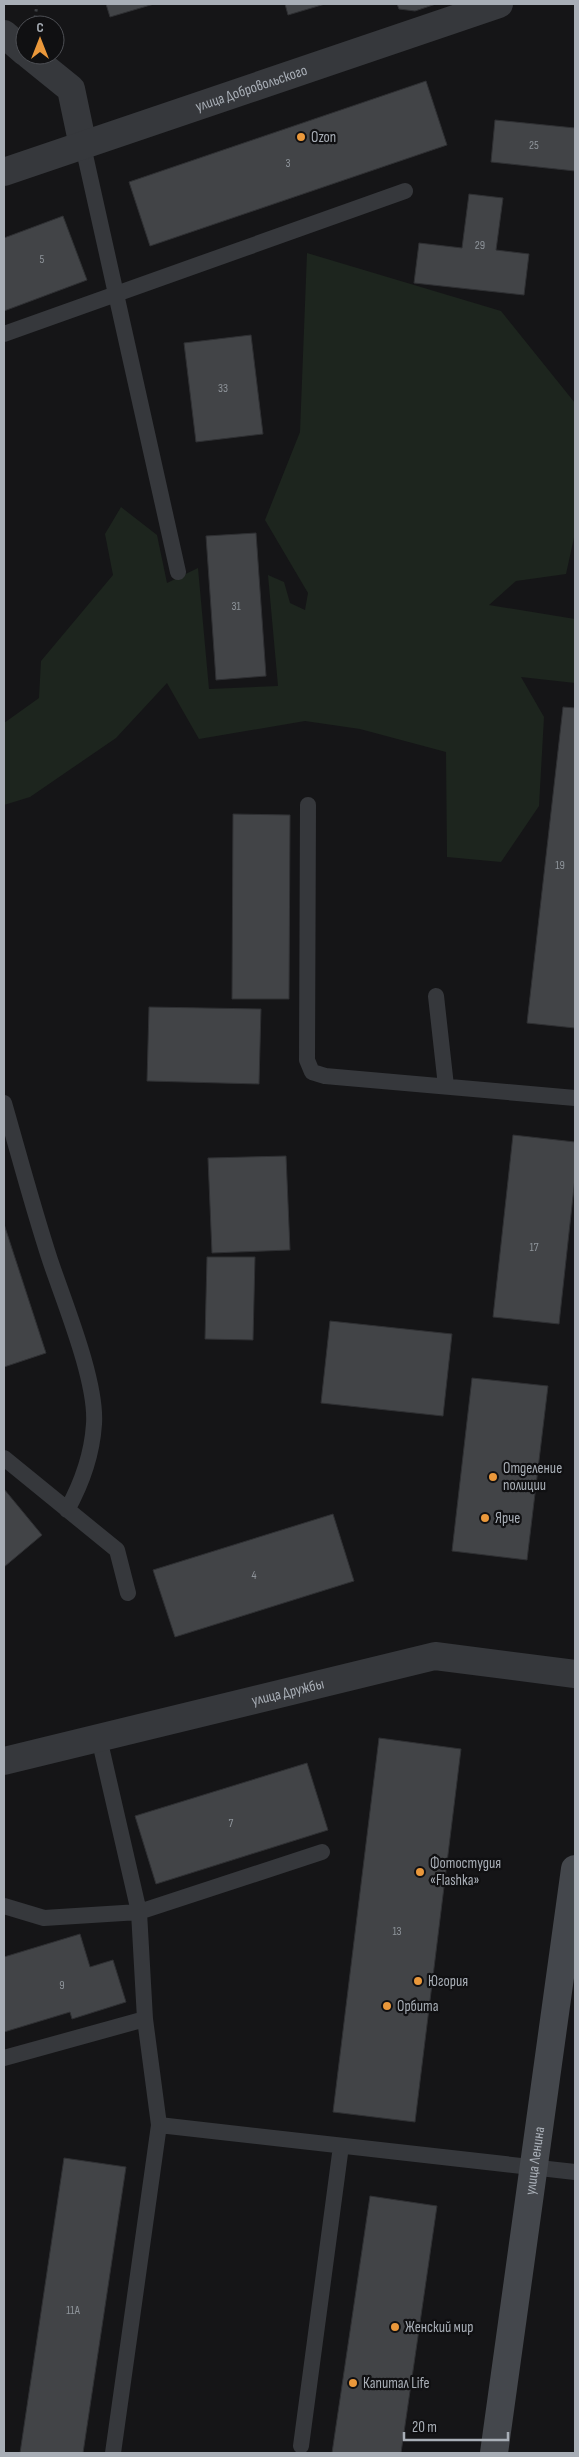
<svg xmlns="http://www.w3.org/2000/svg" width="579" height="2457" viewBox="0 0 579 2457" font-family="'Sofia Sans Condensed',sans-serif">
	<style>
		.green { fill: #1d251e }
		.building { fill: #424447; stroke: #2f3033 }
		.lines { fill: none; stroke-linecap: round; stroke-linejoin: round }
		.path { stroke: #3c3f43; stroke-width: 3; stroke-dasharray: 2.5 4; stroke-linecap: butt }
		.service { stroke: #36383c; stroke-width: 16 }
		.minor { stroke: #36383c; stroke-width: 28 }
		.tertiary { stroke: #36383c; stroke-width: 28 }
		.secondary { stroke: #44474c; stroke-width: 28 }
		.poi-dot { fill: #ea983b; stroke: #101012; stroke-width: 2 }
		.labels { text-anchor: middle; dominant-baseline: central; stroke-width: 4.5; stroke-linejoin: round; paint-order: stroke }
		.number-label { font-size: 12px; fill: #8e949a }
		.street-label { font-size: 15px; fill: #a8aeb6; stroke: #101012 }
		.poi-label { font-size: 15px; fill: #a8aeb6; stroke: #101012; text-anchor: start }
	</style>
	<rect width="100%" height="100%" fill="#151517"/>
	<path class="green" d="M307 253 501 311 575 403V533L566 574 516 581 489 605 575 619V683L521 677 544 717 539 806 501 862 447 857 446 752 360 729 305 721 199 739 167 683 116 738 30 797 4 805V723L39 698 41 661 113 575 105 534 121 507 157 535 167 583 198 568 209 689 278 686 268 575 284 582 290 603 305 610 308 593 265 520 300 432Z"/>
	<path class="building" d="M106 4H154L110 17Z
		M285 4H325L288 15Z
		M397 4H436L415 11 399 9Z
		M426 81 447 145 150 246 129 182Z
		M495 120 575 128V171L491 162Z
		M469 194 503 198 496 250 529 254 524 295 414 283 419 243 462 248Z
		M63 216 87 280 4 311V238Z
		M251 335 263 434 196 442 184 343Z
		M256 533 266 676 216 680 206 536Z
		M563 707 575 708V1028L527 1023Z
		M233 814 290 815 289 999H232Z
		M149 1007 261 1009 259 1084 147 1081Z
		M513 1135 575 1142V1178L559 1324 493 1317Z
		M286 1156 290 1250 212 1253 208 1158Z
		M4 1224 46 1353 4 1367Z
		M207 1257H255L253 1340 205 1339Z
		M330 1321 452 1334 443 1416 321 1403Z
		M472 1378 548 1386 527 1560 452 1551Z
		M4 1489 42 1535 4 1567Z
		M333 1514 354 1581 175 1637 153 1570Z
		M379 1738 461 1749 415 2122 333 2112Z
		M307 1763 328 1830 156 1884 135 1816Z
		M80 1934 90 1967 113 1960 126 2002 72 2019 70 2012 4 2032V1957Z
		M64 2158 126 2167 83 2453H20Z
		M370 2196 437 2206 401 2453H332Z"/>
	<g class="lines">
		<path class="path" d="M35 18 37 4"/>
		<path class="service" d="M83 146 178 572
			M4 334 405 191
			M308 805 307 1060 312 1072 325 1076 575 1098
			M436 996 446 1086
			M4 1103C19 1155 33 1208 50 1260 64 1302 97 1381 94 1424 92 1455 82 1483 67 1510
			M4 1458 117 1550 128 1593
			M4 1906 44 1918 139 1912 322 1852
			M145 2019 159 2125 575 2172
			M4 2058 145 2019 139 1912 99 1738
			M301 2446 341 2146
			M113 2453 159 2125"/>
		<path class="minor" d="M4 34 25 52
			M29 55 71 89 83 146"/>
		<g class="tertiary">
			<path id="s1" d="M4 172 499 4"/>
			<path id="s2" d="M4 1761 435 1656 575 1674"/>
		</g>
		<path class="secondary" id="s3" d="M494 2453 575 1869"/>
	</g>
	<g class="poi-dot">
		<circle cx="301" cy="137" r="5"/>
		<circle cx="493" cy="1477" r="5"/>
		<circle cx="485" cy="1518" r="5"/>
		<circle cx="420" cy="1872" r="5"/>
		<circle cx="418" cy="1981" r="5"/>
		<circle cx="387" cy="2006" r="5"/>
		<circle cx="395" cy="2327" r="5"/>
		<circle cx="353" cy="2383" r="5"/>
	</g>
	<g class="labels">
		<g class="number-label">
			<text x="534" y="145">25</text>
			<text x="288" y="163">3</text>
			<text x="480" y="245">29</text>
			<text x="42" y="259">5</text>
			<text x="223" y="388">33</text>
			<text x="236" y="606">31</text>
			<text x="560" y="865">19</text>
			<text x="534" y="1247">17</text>
			<text x="254" y="1575">4</text>
			<text x="231" y="1823">7</text>
			<text x="397" y="1931">13</text>
			<text x="62" y="1985">9</text>
			<text x="73" y="2310">11А</text>
		</g>
		<g class="street-label">
			<text stroke="none"><textPath href="#s1" startOffset="261">улица Добровольского</textPath></text>
			<text stroke="none"><textPath href="#s2" startOffset="292">улица Дружбы</textPath></text>
			<text stroke="none"><textPath href="#s3" startOffset="295">улица Ленина</textPath></text>
		</g>
		<g class="poi-label">
			<text x="311" y="137">Ozon</text>
			<text x="503" y="1468">Отделение<tspan x="503" dy="17">полиции</tspan></text>
			<text x="495" y="1518">Ярче</text>
			<text x="430" y="1863">Фотостудия<tspan x="430" dy="17">«Flashka»</tspan></text>
			<text x="428" y="1981">Югория</text>
			<text x="397" y="2006">Орбита</text>
			<text x="405" y="2327">Женский мир</text>
			<text x="363" y="2383">Капитал Life</text>
		</g>
	</g>
	<rect width="579" height="2457" fill="none" stroke="#a8aeb6" stroke-width="10"/>
	<g transform="translate(40 40)"><circle r="24" fill="#101012" stroke="#4d4f54"/>
	<path d="M0-4L9 19L0 12L-9 19Z" fill="#ea983b"/>
	<text y="-8" font-size="14" font-weight="bold" text-anchor="middle" fill="#a8aeb6">С</text>
	</g>
	<path d="M404 2432v8h104v-8" fill="none" stroke="#a8aeb6" stroke-width="2.5"/>
	<text x="412" y="2432" font-size="15" fill="#a8aeb6" stroke="#101012" stroke-width="4" paint-order="stroke">20 m</text>
</svg>
